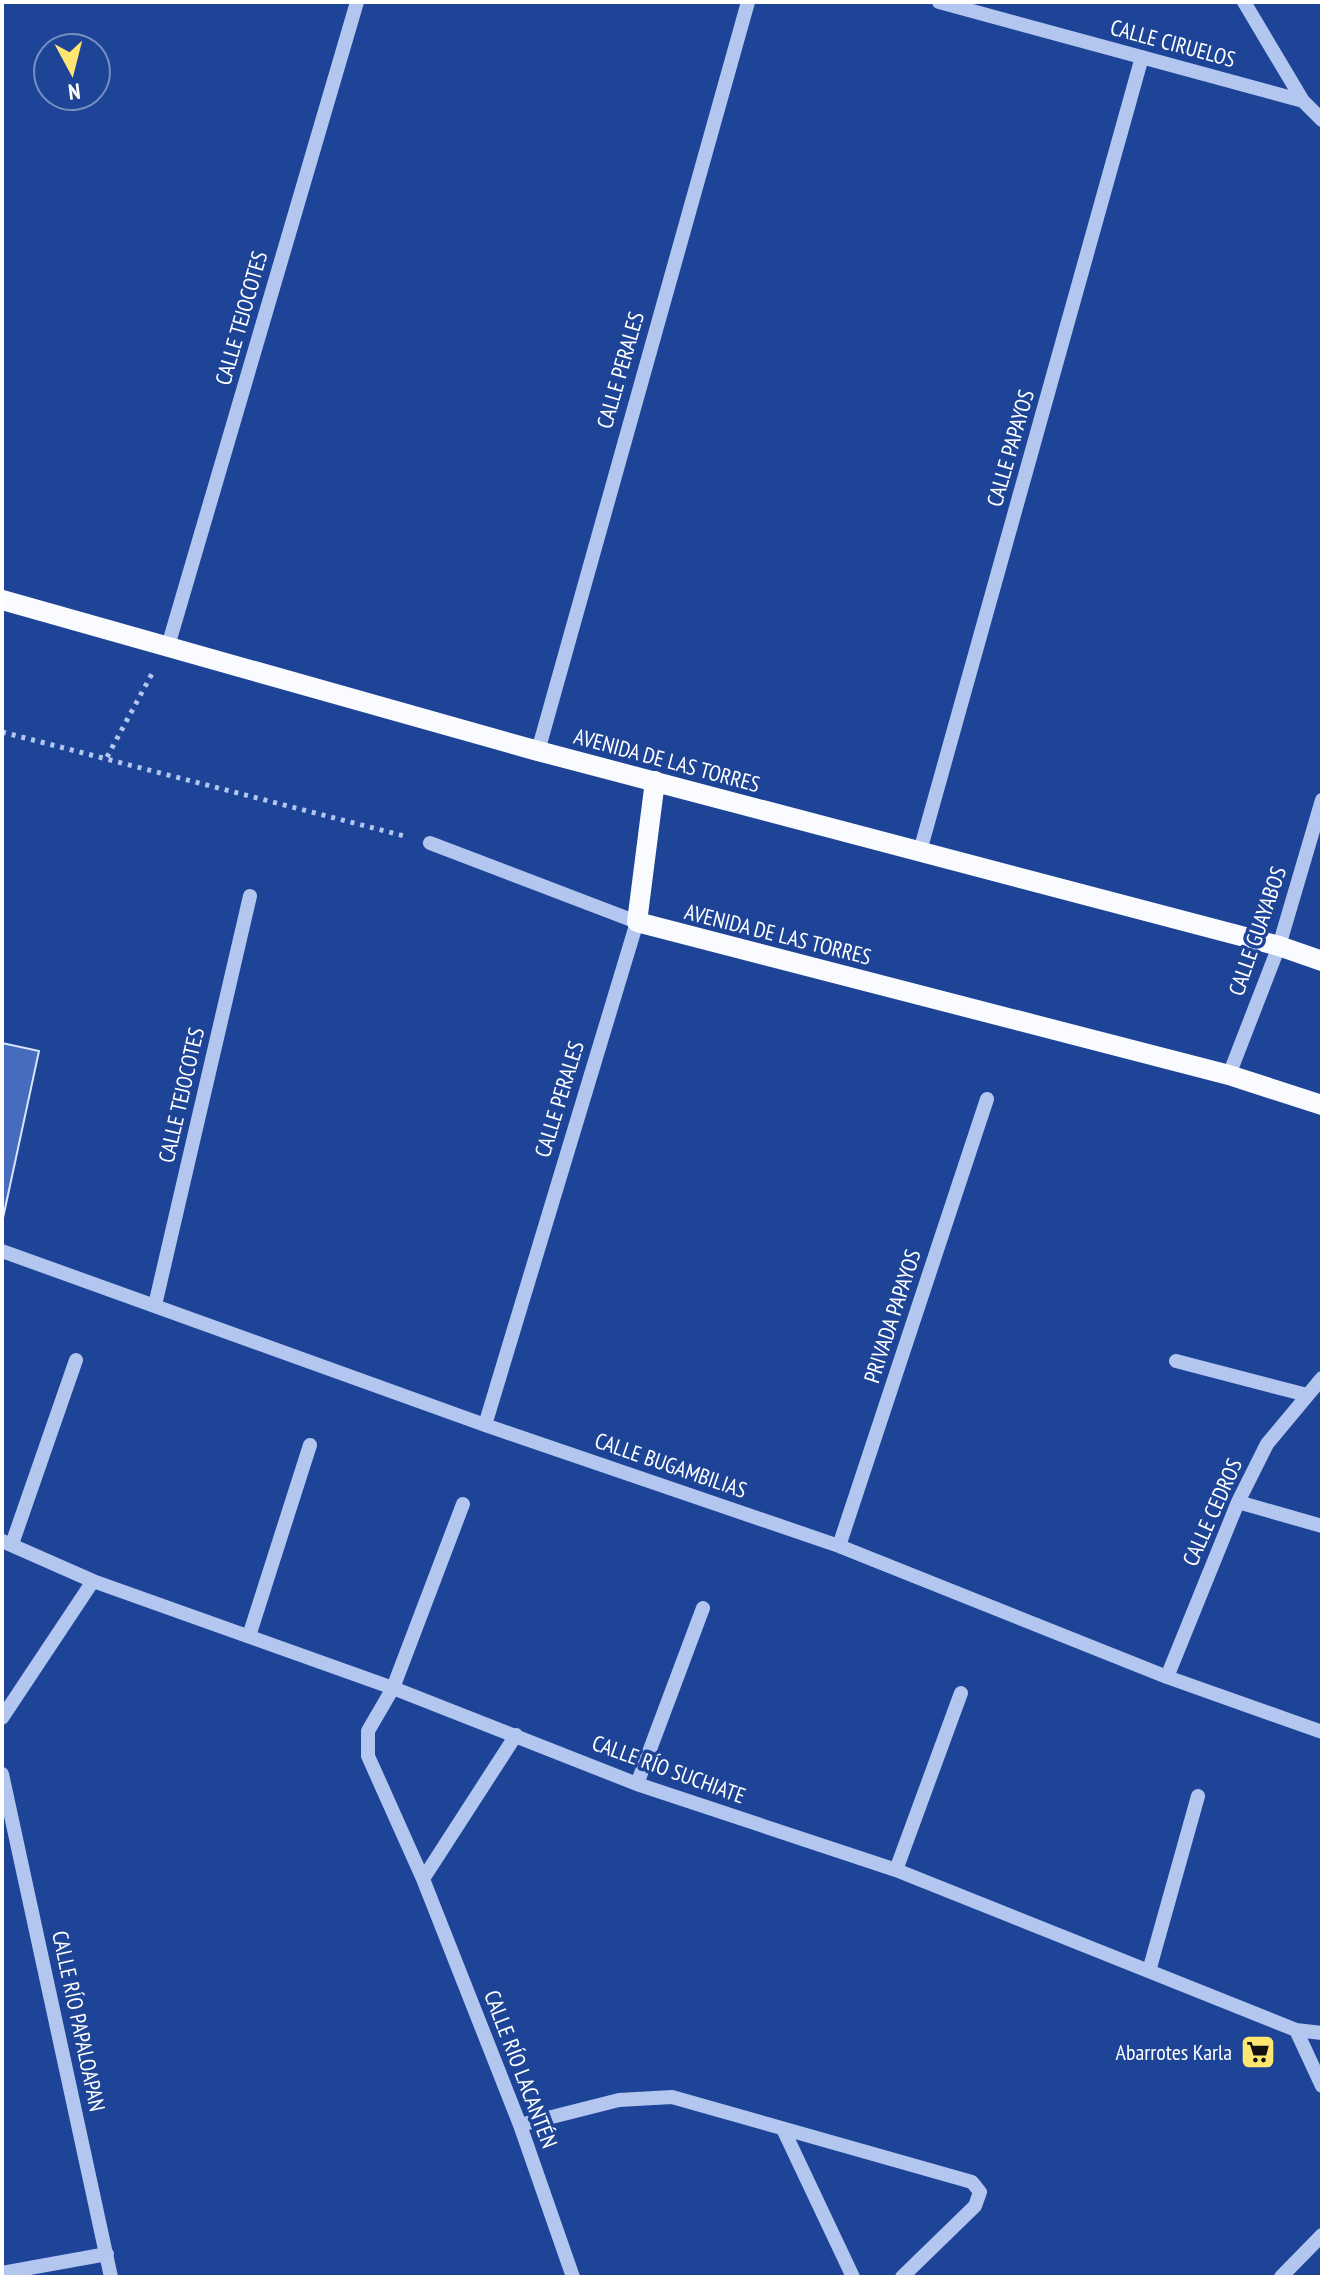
<svg xmlns="http://www.w3.org/2000/svg" width="1324" height="2279" viewBox="0 0 1324 2279" font-family="'PT Sans Narrow',sans-serif">
	<style>
		.building { fill: #466dbd; stroke: #d8e4fb; stroke-width: 2 }
		.lines { fill: none; stroke-linecap: round; stroke-linejoin: round }
		.path { stroke: #b2c6ef; stroke-width: 5; stroke-dasharray: 4 6; stroke-linecap: butt }
		.minor { stroke: #b2c6ef; stroke-width: 14 }
		.major { stroke: #fafbff; stroke-width: 20 }
		.labels { text-anchor: middle; dominant-baseline: central; stroke-width: 7; stroke-linejoin: round; paint-order: stroke }
		.street-label { font-size: 22px; fill: #fff; stroke: #1d4497 }
		.poi-label { font-size: 22px; fill: #fff; stroke: #1d4497; text-anchor: end }
	</style>
	<rect width="100%" height="100%" fill="#1d4497"/>
	<path class="building" d="M2 1043 39 1051 3 1218H2Z"/>
	<g class="lines">
		<path class="path" d="M2 732 408 837
			M107 757 154 670"/>
		<path class="minor" d="M939 2 1303 101
			M1244 2 1303 101 1322 120
			M168 646 357 2
			M538 751 748 2
			M430 843 637 922 485 1425
			M920 851 1142 57
			M1229 1075 1279 946 1322 800
			M2 1251 485 1425 839 1546 1167 1677 1322 1732
			M155 1305 250 896
			M1176 1361 1307 1395
			M1238 1502 1322 1526
			M463 1504 393 1688 368 1731V1756L423 1879 520 2125 573 2277
			M2 1541 93 1581 393 1688 637 1784 896 1870 1296 2030 1322 2033
			M12 1544 76 1360
			M839 1546 987 1099
			M249 1636 310 1445
			M1167 1677 1238 1502 1267 1444 1322 1378
			M2 1718 93 1581
			M2 1774 111 2277
			M637 1784 703 1608
			M896 1870 961 1693
			M423 1879 516 1735
			M1149 1971 1198 1796
			M1296 2030 1322 2086
			M520 2125 619 2100 672 2097 972 2182 980 2192 975 2206 902 2277
			M784 2131 853 2277
			M2 2273 107 2254
			M1281 2277 1322 2235"/>
		<path class="major" d="M2 600 538 751 1279 946 1322 961
			M655 781 637 922 1229 1075 1322 1105"/>
	</g>
	<defs>
		<g id="supermarket-square" transform="scale(1.8)"><rect x="-9" y="-9" width="18" height="18" rx="4" fill="#fee671" stroke="#1d4497"/><path d="M-6-5.5h2.5l.6 2H6L4.5 2H-2.5L-4.4-4H-6ZM-1.5 3.2a1.3 1.3 0 1 0 .1 0ZM3 3.2a1.3 1.3 0 1 0 .1 0Z" fill="#111"/></g>
	</defs>
	<g fill-rule="evenodd">
		<use href="#supermarket-square" x="1258" y="2052"/>
	</g>
	<g class="labels">
		<g class="street-label">
			<text transform="translate(1173 43) rotate(15)">CALLE CIRUELOS</text>
			<text transform="translate(241 318) rotate(-74)">CALLE TEJOCOTES</text>
			<text transform="translate(620 370) rotate(-74)">CALLE PERALES</text>
			<text transform="translate(1010 448) rotate(-74)">CALLE PAPAYOS</text>
			<text transform="translate(667 760) rotate(15)">AVENIDA DE LAS TORRES</text>
			<text transform="translate(1257 931) rotate(-71)">CALLE GUAYABOS</text>
			<text transform="translate(778 934) rotate(14)">AVENIDA DE LAS TORRES</text>
			<text transform="translate(181 1095) rotate(-77)">CALLE TEJOCOTES</text>
			<text transform="translate(559 1099) rotate(-73)">CALLE PERALES</text>
			<text transform="translate(892 1316) rotate(-72)">PRIVADA PAPAYOS</text>
			<text transform="translate(671 1465) rotate(19)">CALLE BUGAMBILIAS</text>
			<text transform="translate(1212 1512) rotate(-66)">CALLE CEDROS</text>
			<text transform="translate(669 1769) rotate(20)">CALLE RÍO SUCHIATE</text>
			<text transform="translate(79 2021) rotate(78)">CALLE RÍO PAPALOAPAN</text>
			<text transform="translate(521 2069) rotate(69)">CALLE RÍO LACANTÉN</text>
		</g>
		<g class="poi-label">
			<text x="1232" y="2052">Abarrotes Karla</text>
		</g>
	</g>
	<rect width="1324" height="2279" fill="none" stroke="#ffffff" stroke-width="8"/>
	<g transform="translate(72 72) rotate(173)"><circle r="38" fill="#1d4497" stroke="#778fc1" stroke-width="2"/>
	<path d="M0-6L14 30L0 20L-14 30Z" fill="#fee671"/>
	<text y="-12" font-size="22" font-weight="bold" text-anchor="middle" fill="#ffffff">N</text>
	</g>
</svg>
